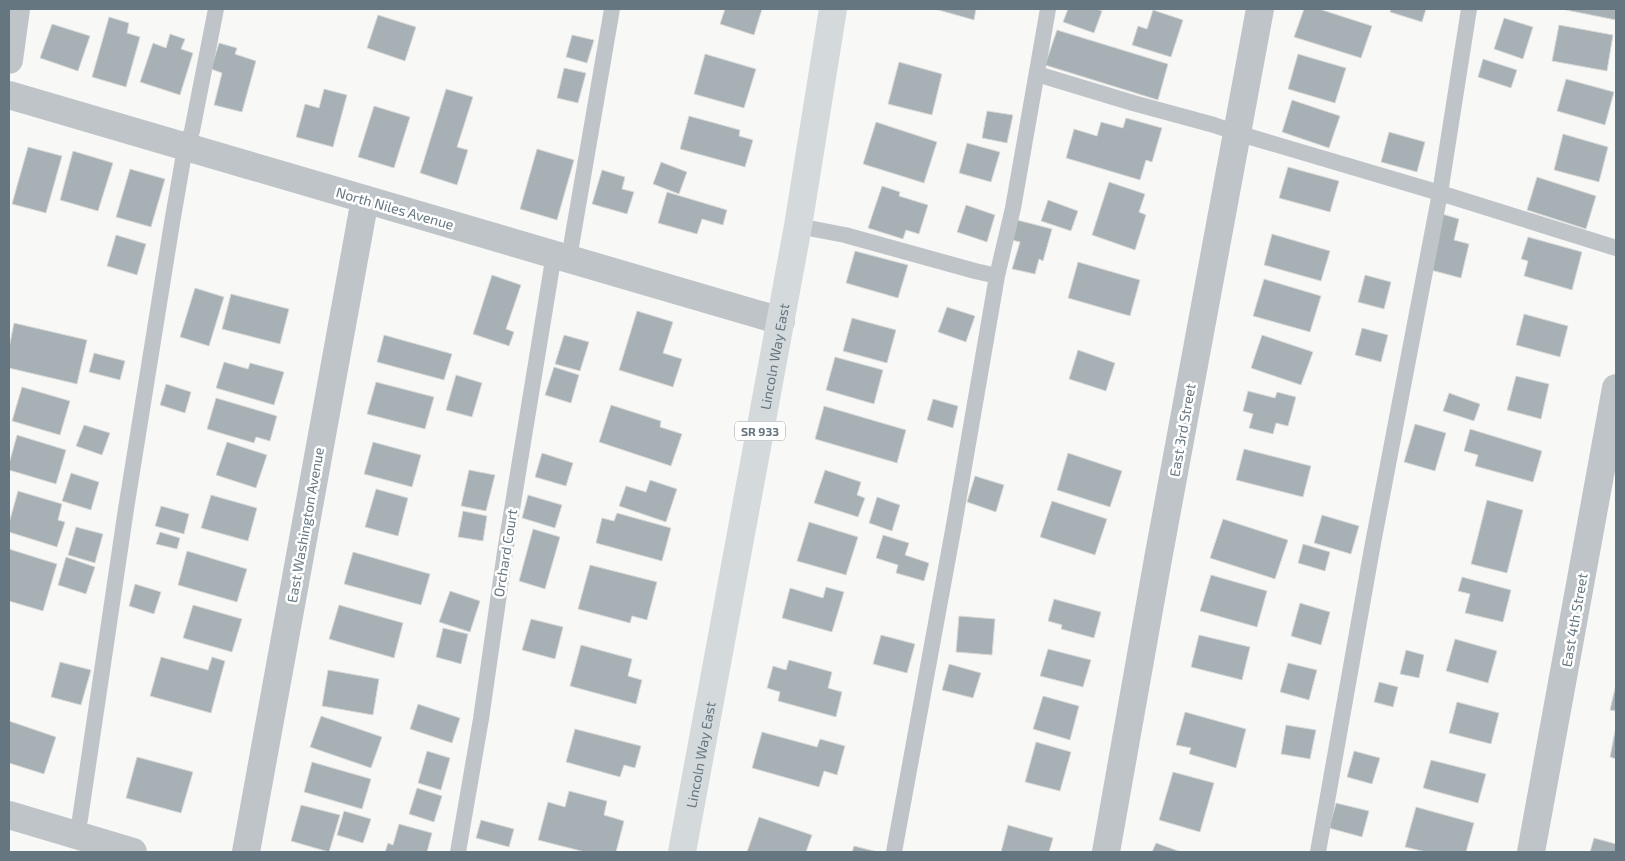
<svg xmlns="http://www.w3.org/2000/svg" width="1625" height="861" viewBox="0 0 1625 861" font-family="'Exo 2',sans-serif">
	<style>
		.building { fill: #a7b0b5; stroke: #dadad8 }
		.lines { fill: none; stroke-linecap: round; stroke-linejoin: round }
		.service { stroke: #bfc4c8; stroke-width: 16 }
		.minor { stroke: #bfc4c8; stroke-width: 28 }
		.tertiary { stroke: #bfc4c8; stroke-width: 28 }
		.primary { stroke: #d4d9dc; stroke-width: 28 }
		.labels { text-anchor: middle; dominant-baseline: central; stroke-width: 5; stroke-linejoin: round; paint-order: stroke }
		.shield { fill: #fff; stroke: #939fa6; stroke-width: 1 }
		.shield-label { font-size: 12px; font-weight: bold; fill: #657680 }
		.street-label { font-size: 14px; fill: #657680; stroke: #fff }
	</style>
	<rect width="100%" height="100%" fill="#f8f8f6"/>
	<path class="building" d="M725 9H762L754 35 720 24Z
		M935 9H976L974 20Z
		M1068 9H1097L1102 11 1094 33 1063 22Z
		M1304 9H1319L1372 26 1361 58 1294 37Z
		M1391 9H1426L1422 22 1390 12Z
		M1561 9H1616V20Z
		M1153 10 1183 20 1171 57 1132 45 1138 26 1147 29Z
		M378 15 416 27 405 61 367 48Z
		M109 17 129 23 127 33 140 37 126 87 92 77Z
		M1504 18 1533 27 1523 59 1494 49Z
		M52 24 90 36 78 71 40 58Z
		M1559 25 1613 35 1607 71 1552 61Z
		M1057 30 1168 64 1158 100 1045 65Z
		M170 34 185 39 181 49 193 53 180 95 140 82 153 43 166 48Z
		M572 35 594 40 587 63 566 57Z
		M219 43 237 48 235 54 256 61 242 112 214 105 222 73 211 69Z
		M705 54 756 69 744 108 694 94Z
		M1298 54 1346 68 1335 103 1288 89Z
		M1483 59 1517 70 1511 88 1478 77Z
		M899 62 942 74 932 115 888 104Z
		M564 68 586 73 578 103 557 98Z
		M1566 79 1614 92 1605 125 1557 111Z
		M324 89 347 95 333 147 296 137 305 104 319 108Z
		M446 89 473 97 457 147 468 150 457 185 420 173Z
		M1292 100 1340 116 1329 148 1282 132Z
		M374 106 410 117 394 168 358 157Z
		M987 111 1013 115 1007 143 982 138Z
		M689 116 740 130 739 136 753 140 745 167 680 149Z
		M1126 118 1162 128 1152 162 1146 160 1140 180 1066 158 1074 129 1097 136 1101 122 1123 128Z
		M876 122 937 142 924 183 863 164Z
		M1389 132 1425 142 1417 172 1381 162Z
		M1563 134 1608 147 1599 182 1554 170Z
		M967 143 1000 152 991 182 959 173Z
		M28 147 62 156 46 213 12 204Z
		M537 149 574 160 557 220 520 209Z
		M73 151 113 163 98 211 60 200Z
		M661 162 687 172 679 194 653 184Z
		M1288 167 1339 181 1330 212 1279 198Z
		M130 169 165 179 151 227 116 217Z
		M602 170 625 177 622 189 634 192 627 214 592 204Z
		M1537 177 1596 196 1586 229 1527 210Z
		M1109 182 1145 194 1139 212 1146 215 1135 250 1092 235Z
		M882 186 900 192 899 196 928 205 919 234 906 230 903 239 868 228Z
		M667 192 727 210 723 225 702 219 697 234 658 223Z
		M1048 200 1078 211 1071 231 1041 221Z
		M966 205 995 215 987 242 957 232Z
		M1442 214 1459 219 1454 240 1469 244 1461 278 1427 269Z
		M1017 220 1052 229 1043 261 1039 259 1035 274 1012 269 1020 242 1012 240Z
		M1272 234 1330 251 1321 281 1264 265Z
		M116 235 146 244 137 275 107 266Z
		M1528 237 1582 252 1572 290 1524 276 1528 261 1521 259Z
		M855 251 908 265 898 298 846 283Z
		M1078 262 1140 280 1130 316 1068 298Z
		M492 275 521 285 506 329 514 332 509 346 473 334Z
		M1365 275 1391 282 1384 309 1358 302Z
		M1264 279 1321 296 1310 332 1253 316Z
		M195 288 224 297 209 346 180 337Z
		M231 294 289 309 280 344 222 329Z
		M947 307 975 316 966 342 938 332Z
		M637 311 673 322 663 353 682 359 673 387 619 370Z
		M1524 314 1568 326 1560 357 1516 345Z
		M852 318 896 330 887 363 843 351Z
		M14 323 87 340 77 384 9 368V348Z
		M1362 328 1388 335 1381 362 1355 355Z
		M384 335 452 354 444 380 377 362Z
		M564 335 589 342 580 371 555 364Z
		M1262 335 1313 352 1301 385 1251 368Z
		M1078 350 1115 363 1106 391 1069 379Z
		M94 353 125 361 120 380 89 372Z
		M835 357 883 370 874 404 826 390Z
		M224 362 248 369 250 363 284 372 274 405 216 388Z
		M554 367 579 375 571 403 545 395Z
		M456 375 482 383 472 417 446 410Z
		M1516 376 1549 384 1541 419 1507 410Z
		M376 382 434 397 425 429 367 414Z
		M166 384 191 392 185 413 160 405Z
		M22 387 70 401 60 435 12 421Z
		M1248 391 1275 398 1277 392 1296 397 1288 426 1276 423 1273 434 1249 428 1253 414 1243 411Z
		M1449 393 1480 404 1474 421 1443 411Z
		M216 398 277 416 270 441 256 437 254 443 207 429Z
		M933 399 958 406 953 428 927 420Z
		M611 405 661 421 660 427 682 434 671 466 599 442Z
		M824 406 906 430 897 463 815 439Z
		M1415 424 1446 433 1435 471 1404 462Z
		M84 425 110 433 102 455 76 446Z
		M1470 429 1542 451 1533 482 1475 466 1478 455 1464 451Z
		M17 435 66 450 56 484 9 470V464Z
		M227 442 267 455 256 488 216 475Z
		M373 442 421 455 412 487 364 474Z
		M1244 449 1311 466 1303 497 1236 480Z
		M542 453 573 463 566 486 535 477Z
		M1068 453 1122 471 1110 507 1057 490Z
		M469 470 495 475 486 511 461 506Z
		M825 470 861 482 857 495 865 498 858 517 814 503Z
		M71 473 99 482 91 510 62 501Z
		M975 476 1004 485 996 512 967 502Z
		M650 480 677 489 666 522 619 506 626 486 646 492Z
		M376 489 408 498 398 536 365 527Z
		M18 491 62 504 58 520 65 522 57 547 9 532V523Z
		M211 495 257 508 248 541 201 528Z
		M528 495 562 505 555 528 522 518Z
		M877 497 900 505 892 531 869 523Z
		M1487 500 1523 510 1507 573 1471 564Z
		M1052 501 1107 519 1095 555 1040 537Z
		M161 506 189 514 184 534 155 526Z
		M463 511 487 516 483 541 458 537Z
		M617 513 671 528 662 561 596 543 602 518 614 521Z
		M1322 515 1359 526 1351 554 1314 543Z
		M1223 519 1288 540 1275 579 1210 558Z
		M809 522 858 537 846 575 797 561Z
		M76 527 103 534 95 563 68 555Z
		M533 529 560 537 545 589 519 581Z
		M160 532 180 538 177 549 156 544Z
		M883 535 909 543 905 555 929 563 924 581 896 573 898 565 876 558Z
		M1303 544 1330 552 1325 571 1298 563Z
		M9 549 57 564 43 611 9 601Z
		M187 551 247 569 237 602 178 585Z
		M353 552 430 574 421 605 344 584Z
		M66 557 95 567 86 594 58 585Z
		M590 565 657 582 647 620 632 616 630 623 578 609Z
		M1211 575 1267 591 1257 627 1200 611Z
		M1462 577 1511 590 1503 622 1465 613 1470 594 1458 591Z
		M135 584 161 592 154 614 129 606Z
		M826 587 844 592 832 632 782 618 790 588 823 598Z
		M450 591 480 601 470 632 439 622Z
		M1054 599 1101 612 1094 638 1061 629 1062 625 1048 621Z
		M1300 603 1330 612 1321 645 1291 636Z
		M193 605 242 619 232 652 183 638Z
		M339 605 403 623 394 658 329 639Z
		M959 616 995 619 992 655 956 652Z
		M531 619 563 627 555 659 522 650Z
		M443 628 468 634 461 664 436 657Z
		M881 635 915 644 907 673 873 664Z
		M1199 635 1250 647 1242 680 1191 667Z
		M1455 639 1497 651 1488 683 1446 671Z
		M581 645 632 659 628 676 642 680 636 704 570 686Z
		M1048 649 1091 660 1083 687 1040 676Z
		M1406 650 1424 655 1419 678 1400 674Z
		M161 657 208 670 212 657 225 661 211 713 150 696Z
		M789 660 832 672 828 688 842 692 836 717 778 701 780 692 767 688 773 666 786 670Z
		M60 662 91 670 81 705 51 697Z
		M1288 663 1317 670 1309 700 1280 692Z
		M949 664 981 673 973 698 942 690Z
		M328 670 379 679 373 715 322 706Z
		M1379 682 1398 687 1393 707 1374 702Z
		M1616 684V711L1610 710Z
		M1043 696 1079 706 1070 740 1033 729Z
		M1457 702 1499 713 1491 744 1449 733Z
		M418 704 460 718 452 743 410 729Z
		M1185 712 1246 729 1236 768 1189 754 1191 748 1176 745Z
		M321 716 382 737 371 768 310 747Z
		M9 721 56 737 44 774 9 763Z
		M1286 725 1316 730 1310 759 1281 754Z
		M1616 726V759L1610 757Z
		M575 729 641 746 635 768 624 765 620 777 566 762Z
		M762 732 817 747 820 739 845 746 837 775 824 771 819 787 752 768Z
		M1036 742 1071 752 1060 791 1025 782Z
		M427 751 450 758 441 790 418 783Z
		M1354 751 1380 758 1372 784 1347 777Z
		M137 757 193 772 181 813 126 798Z
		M1431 760 1486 774 1478 803 1423 788Z
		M312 762 371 779 362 809 304 792Z
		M1173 772 1214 783 1200 832 1159 820Z
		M417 788 442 796 434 822 409 814Z
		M569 791 607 801 604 815 624 821 616 852H585L538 840 548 802 565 807Z
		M1336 803 1369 811 1362 837 1329 828Z
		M301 805 340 815 329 852 291 841Z
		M1416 807 1474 823 1466 852H1426L1405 847Z
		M344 811 371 819 363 843 337 835Z
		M759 817 812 835 806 852H747Z
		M481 820 514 829 509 847 476 838Z
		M399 824 432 833 427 852H385L388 843 393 845Z
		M1008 825 1053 838 1049 852H1001Z
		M1594 838 1616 844V852H1590Z
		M1156 843 1181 852H1152Z
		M854 846 878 852H852Z"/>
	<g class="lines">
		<path class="service" d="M1037 74 1133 103 1214 125 1237 133 1440 193 1616 248
			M798 226 845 235 975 271 997 276
			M569 258 612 9
			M76 835 80 819 126 509 172 223 185 148 192 131 216 9
			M458 852 481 719 505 552 554 254
			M894 852 954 525 997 276 1013 208 1048 9
			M1318 852 1373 543 1440 193 1469 9"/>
		<path class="minor" d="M9 60 16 9
			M9 95 781 321
			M9 815 133 852
			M246 852 365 199
			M1106 852 1158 559 1260 9"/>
		<path class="tertiary" d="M1531 852 1616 388"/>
		<path class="primary" id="s1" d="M682 852 798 226 833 9"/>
	</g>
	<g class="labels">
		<rect class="shield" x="735" y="421.5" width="50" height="19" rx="4"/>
		<g class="shield-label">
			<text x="760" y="431">SR 933</text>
		</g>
		<g class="street-label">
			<text transform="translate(395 208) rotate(16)">North Niles Avenue</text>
			<text stroke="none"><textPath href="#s1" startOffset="504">Lincoln Way East</textPath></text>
			<text transform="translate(1182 430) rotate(-80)">East 3rd Street</text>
			<text transform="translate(305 525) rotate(-80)">East Washington Avenue</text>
			<text transform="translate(505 553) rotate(-81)">Orchard Court</text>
			<text transform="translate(1574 620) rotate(-80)">East 4th Street</text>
			<text stroke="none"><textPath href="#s1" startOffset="99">Lincoln Way East</textPath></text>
		</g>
	</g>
	<rect width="1625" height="861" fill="none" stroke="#657680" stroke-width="20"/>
</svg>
